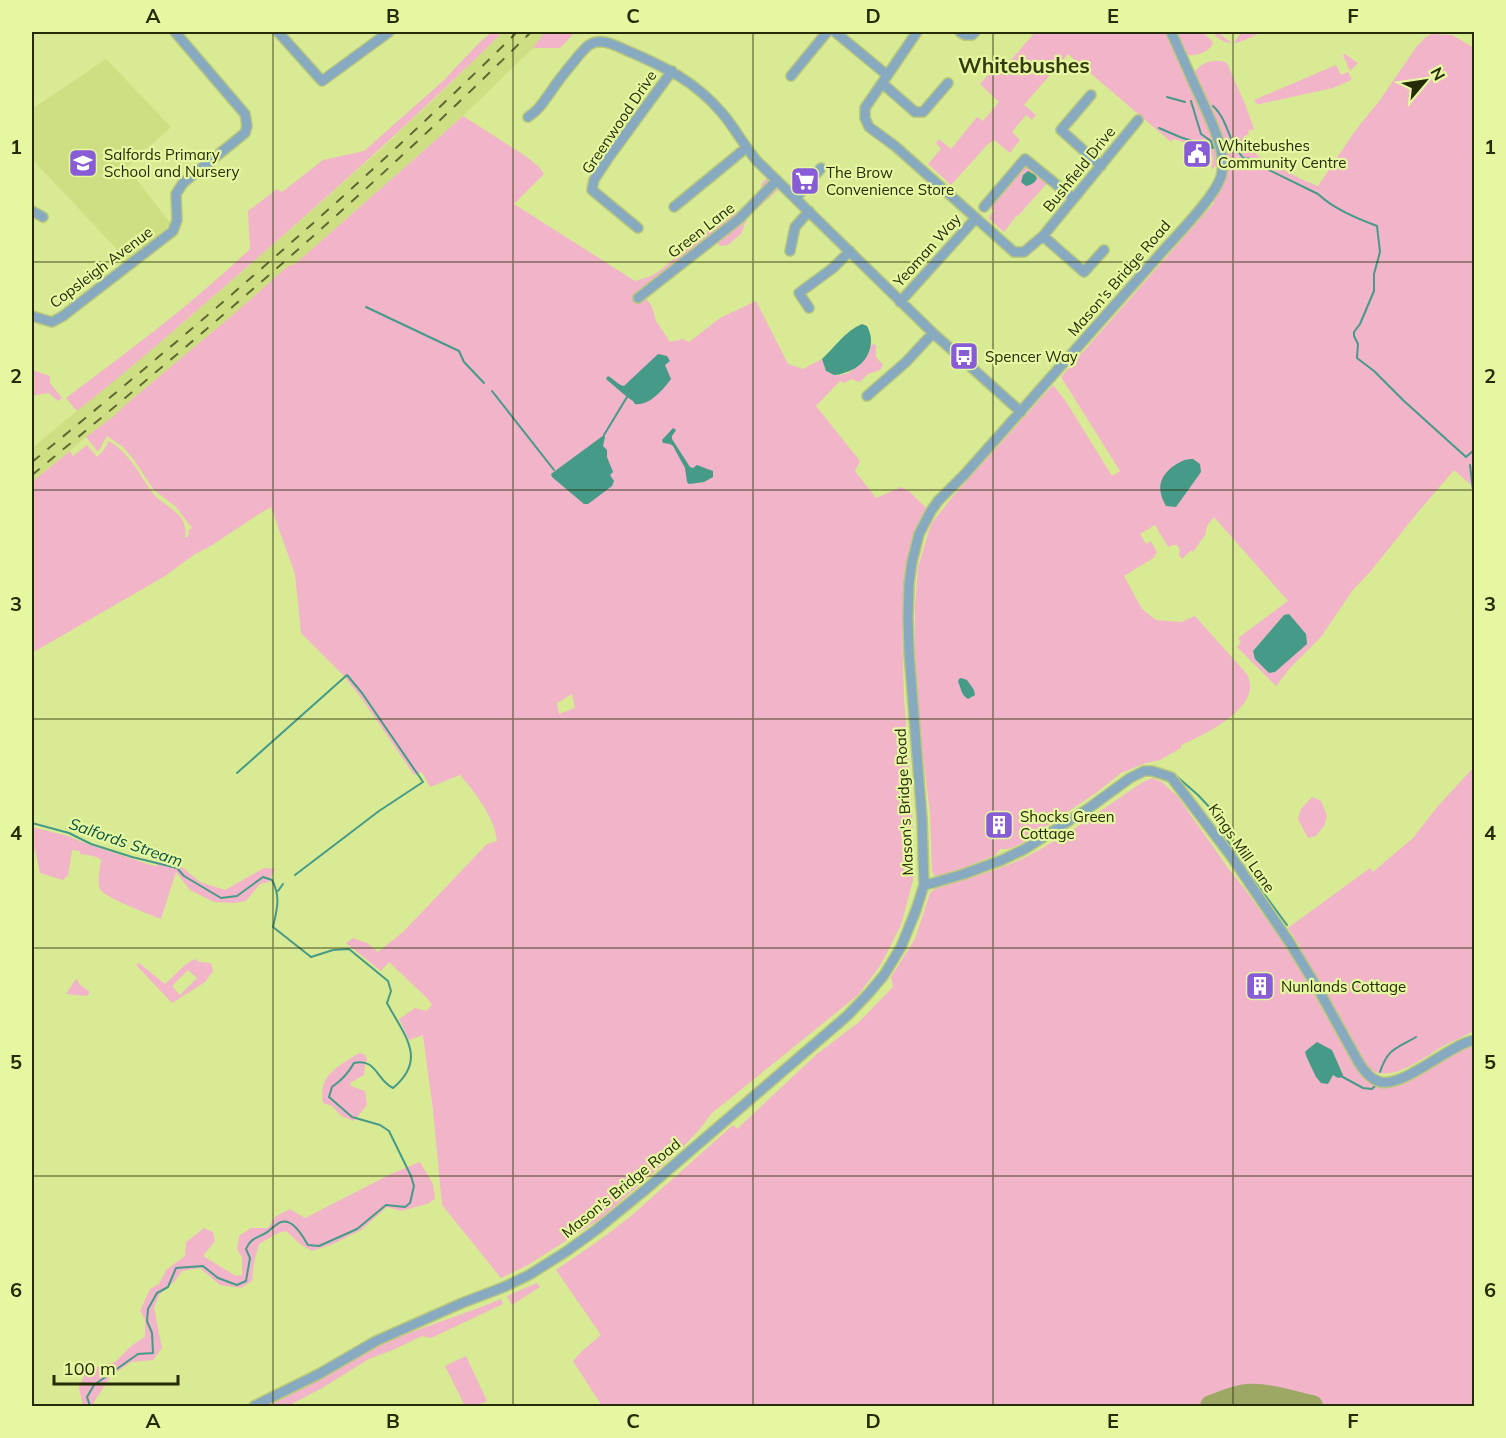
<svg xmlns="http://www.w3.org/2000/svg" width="1506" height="1438" viewBox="0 0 1506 1438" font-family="Mulish,sans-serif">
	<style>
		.built { fill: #cede82 }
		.green { fill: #f1b4c8; fill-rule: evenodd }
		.water { fill: #459a88 }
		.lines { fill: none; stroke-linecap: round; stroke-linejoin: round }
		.stream { stroke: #459a88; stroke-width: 2 }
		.taxiway { stroke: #9ca864; stroke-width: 22 }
		.street-casing { stroke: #b9c87b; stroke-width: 12 }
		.street { stroke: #88aac0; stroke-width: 9 }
		.rail { stroke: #5e6733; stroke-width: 2; stroke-dasharray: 10 10; stroke-linecap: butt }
		.grid { fill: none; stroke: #262b07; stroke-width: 1.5; stroke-opacity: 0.55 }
		.labels { text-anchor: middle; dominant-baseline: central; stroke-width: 4.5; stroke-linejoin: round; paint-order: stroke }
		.street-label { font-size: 15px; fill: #262b07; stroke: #e6f7a1 }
		.poi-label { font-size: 15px; fill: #262b07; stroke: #e6f7a1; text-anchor: start }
		.water-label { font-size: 16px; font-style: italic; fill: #075246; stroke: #e6f7a1 }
		.district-label { font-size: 21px; font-weight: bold; fill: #343b0e; stroke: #e6f7a1 }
		.neatline { fill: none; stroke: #262b07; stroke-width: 2 }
		.grid-label { font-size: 20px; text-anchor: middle; font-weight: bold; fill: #262b07 }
	</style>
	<rect width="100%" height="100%" fill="#d9ea94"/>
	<path class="built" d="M503 32H545L533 48 466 113 295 264 288 266 235 313 124 406 114 416 86 437 32 482V448L182 324 292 228 379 151 446 88Z
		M106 59 171 127 127 167 171 224 127 260 32 159V109Z"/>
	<path class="green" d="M492 32H503C425 109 344 182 262 254 201 307 140 361 77 411L66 398C129 351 193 303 250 249L248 211 277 189 282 192 323 160 364 151 443 81 480 42Z
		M545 32H575L560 48H533Z
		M1035 32H1167L1209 129 1214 145 1218 165 1211 169 1213 158 1209 151 1174 139 1171 142 1068 54 1024 105 1036 115 1032 120 1026 115 1012 132 1020 140 1010 153 994 140 987 145 951 185 928 164 941 149 936 143 939 139 951 149 977 117 983 121 999 102 980 84 989 74 984 69 987 64 999 74Z
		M1175 32H1203L1211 40 1213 44C1207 53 1197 56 1186 55Z
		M1212 32H1217L1233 44 1240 34 1238 32H1258V34C1238 43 1229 50 1212 32Z
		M1432 34 1452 35 1474 48V502L1471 485 1454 470 1418 512 1370 572 1352 591 1321 637 1290 668 1276 686 1237 647 1241 642 1238 638 1288 601 1214 517 1207 526 1205 535 1193 552 1191 550 1182 559 1179 555 1180 550 1177 545H1173L1168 547 1155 525 1140 534 1146 544 1151 541 1157 553 1154 555 1155 557 1124 576 1142 609 1156 620 1181 622 1195 616 1246 673C1267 705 1204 735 1181 745V748L1160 760 1146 763 1121 773 1096 793 1055 820 1031 839 1009 849H1000L996 855 953 872 935 876 932 872 930 813 921 739 915 653V606L918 567 931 524 954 495 1053 385 1065 400 1112 476 1120 471 1061 377 1214 203 1213 201C1218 192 1226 182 1227 171 1230 149 1203 96 1194 74 1198 63 1216 57 1227 63L1245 104 1254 129 1248 131 1249 134 1243 137 1248 145 1258 156 1301 179 1318 186 1355 131 1380 100 1417 46 1426 37ZM1284 615 1269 673 1255 659 1253 651Z
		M1345 54 1358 63 1348 73 1352 79 1347 82 1333 88 1260 104H1257L1254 100 1336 65 1341 75 1350 71 1343 55Z
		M463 116 527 157 539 167 544 174 514 204 635 281C640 279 647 278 653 275 670 265 683 248 699 236 714 225 761 203 762 183L767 178 778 190 747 218 741 234 728 245 720 246 713 236 642 292 652 307 656 321 670 342 683 339 689 342 720 318 756 301 788 364 803 369 822 359 826 371C827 372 834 375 835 375 853 377 867 358 872 344L876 345V357L883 365 880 370 868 374 860 382 851 379 845 383 840 381 816 406 860 461 855 471 876 498 901 487 909 491 927 509 913 534 908 557 904 601 902 631 904 697 912 803 914 876 901 925 880 966 858 995 712 1113 699 1130 681 1149 600 1219 528 1265 501 1278 442 1205 433 1110 423 1035 409 1040 399 1019 415 1008 426 1011 432 1005 427 998 389 962 381 971 346 943 353 938 367 943 378 952 403 932 487 844 497 841C495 818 475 792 460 775L430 787 422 772 414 775 362 699 343 675 301 633 295 574 271 507 259 514 209 547 195 554 165 576 32 653V482L70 451 73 456 87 445 97 457 104 450 109 441C124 450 134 464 143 479 147 484 150 490 154 495 167 508 189 514 185 537H188L189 530 192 528 176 507 154 490 134 460 123 447 107 436 98 452 86 437 114 416 124 406 235 313 288 266 295 264ZM572 694 575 708 559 714 557 703Z
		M1028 165 1048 182 1018 216 1017 215 1004 232 989 219 990 215 994 211 991 208V204L1024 166Z
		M32 370 50 376V383L62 398 58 401 49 393 36 395 32 398Z
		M1474 767V1031C1465 1036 1455 1040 1445 1045 1427 1055 1391 1085 1370 1069 1365 1065 1362 1058 1359 1053 1347 1034 1337 1013 1325 993L1323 985 1320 984 1299 949 1301 948 1288 928 1370 868 1373 872 1413 838 1438 806Z
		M1152 778 1162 782 1178 797 1228 868 1244 888 1286 946 1351 1059C1357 1068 1363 1078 1373 1084 1401 1100 1445 1052 1474 1045V1406H1325L1299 1398 1254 1390 1237 1392 1200 1406H602L573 1361 582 1351 601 1335 556 1270 597 1242 630 1217 733 1125 737 1129 817 1054 859 1022 893 987 891 977 915 939 930 893 935 889C965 879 997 871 1026 857 1067 836 1104 808 1143 782ZM1332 1051 1342 1072 1338 1078 1333 1075 1319 1081 1307 1058Z
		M1312 797 1321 801 1327 816 1324 826 1316 836 1308 838 1298 819 1301 809Z
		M32 827 68 836 90 845 151 865 156 866 161 860 177 863 200 882 225 890 264 868 275 869 269 882 260 884 246 901 235 903 214 902 190 890 176 872 161 919C151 915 103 897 100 889 97 883 100 866 101 860 96 855 87 855 80 854V851L72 850 68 875 63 880 40 873 35 850 32 849Z
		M195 959 199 962 211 963 213 971 205 982 172 1003 136 965 139 963 165 984 186 964ZM188 970 197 978 180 995 172 986Z
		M76 979 78 980 79 984 90 992 87 996 66 994Z
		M359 1053 364 1054 367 1059 365 1066 364 1075 350 1083 351 1086 365 1091 367 1105 354 1121 341 1116 332 1106 323 1103C318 1074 338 1067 359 1053Z
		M420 1162 433 1184 435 1199 427 1204 401 1211 387 1207 361 1230 333 1244 312 1251 300 1244 286 1231 278 1233 259 1244 254 1263 252 1281 241 1288 220 1285 200 1268 182 1271 175 1281 159 1295 154 1308 162 1348 153 1360 131 1362 111 1376 94 1402 95 1406H83L79 1388 85 1373 94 1368 115 1362 131 1346 145 1337V1319L140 1311 150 1289 159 1284 166 1270 185 1256 186 1242 204 1228 213 1232 215 1241 203 1256 236 1276 242 1275V1257L237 1249 239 1236 251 1228H268L275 1217 290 1209 305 1218 391 1174Z
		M537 1283 540 1287 512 1305 507 1296Z
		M501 1299 503 1304 431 1338 422 1336 395 1349 369 1359 322 1388 288 1406H267C303 1391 334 1369 368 1351 411 1329 457 1318 501 1299Z
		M466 1356 487 1401 476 1406H465L445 1366Z
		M1247 1400 1265 1401 1292 1406H1223Z"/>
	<path class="water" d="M1028 171 1035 175 1037 178C1035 183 1031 185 1026 186L1021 182 1023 175Z
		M862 324 867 326C878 346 865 368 844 373 841 374 837 375 834 375 831 374 829 372 826 371L822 359C835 347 845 331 862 324Z
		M658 354 667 356 670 361 665 365 671 379C663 390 649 406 635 404L633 401 627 397 606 379 608 376C614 379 618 385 624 386Z
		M673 428 676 430 672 436V439L690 467 693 468 697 465 713 471V477L704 482 689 484 687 482 685 468 673 446 670 444 663 443 662 440Z
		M604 435 605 437 603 446 607 450V457L613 472 610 475 614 481 612 486 588 504H584L552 477 551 474Z
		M1193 459 1200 464 1201 472 1176 507 1166 506C1156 489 1159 476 1175 465 1182 461 1185 459 1193 459Z
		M1289 614 1306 634 1307 644 1275 672 1269 673 1255 659 1253 651 1284 615Z
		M961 678 967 680 974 690 975 695 968 699C960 694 962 689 958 682L959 679Z
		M1317 1042 1332 1050 1343 1075 1342 1077 1338 1078 1333 1075 1328 1084 1321 1083 1316 1077 1307 1058 1305 1052 1307 1050Z"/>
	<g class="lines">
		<path class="stream" d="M1167 97 1185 102
			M1213 106C1223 115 1227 129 1232 141 1235 147 1239 152 1243 158L1252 159 1269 170 1318 194C1334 209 1356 218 1377 226L1380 252 1374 274V291L1360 324 1354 332V336L1358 344 1357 358 1374 371 1404 401 1466 457 1474 450
			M1159 128 1180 137 1213 148 1211 141 1201 134 1191 101
			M366 307 459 351 464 362 484 383
			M492 391 554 470
			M604 435 627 397
			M1470 465 1474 498
			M237 773 347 675 362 693 423 782 379 811 295 875
			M1174 774 1198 795 1212 810 1227 840 1248 872 1287 925
			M32 823 69 833 91 844 132 857 177 868 184 876 221 898 237 896 263 877 272 880C281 897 277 909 273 927L311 957 333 950 349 949 388 981 391 991 387 1003C404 1035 428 1059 393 1088 376 1080 377 1058 354 1063 348 1074 342 1080 332 1087L329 1097 352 1117 380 1125 389 1131 411 1176 414 1186 410 1203 405 1207 386 1205 357 1229 319 1246 308 1245C302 1235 290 1213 276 1225 271 1228 269 1232 264 1234 256 1238 250 1239 246 1249L250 1258 246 1281 237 1285 218 1278 203 1266 176 1268 168 1287 157 1293 148 1309 147 1321 152 1333 153 1353 138 1354 94 1385 87 1397 90 1406
			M278 891 283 884
			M1380 1072C1388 1048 1396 1049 1416 1037
			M1341 1076 1363 1088 1372 1089 1375 1086"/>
		<path class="taxiway" d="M1211 1406C1223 1402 1235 1396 1247 1395 1266 1393 1293 1402 1312 1406"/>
		<g class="street-casing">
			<path id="street" d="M278 32 322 81 389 32
				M835 32 887 75
				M917 32 865 108V118L869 127 895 146 1014 252H1024L1043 236 1138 120
				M960 32 965 35H972L975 32
				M791 76 827 32
				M882 83 915 112H923L948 83
				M1091 95 1061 130 1101 166
				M528 117C539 110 544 101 552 90 560 78 570 66 580 54 583 51 586 47 589 45 602 37 616 46 628 51 665 67 695 81 722 113 735 128 744 146 757 161L933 333 1021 412
				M796 198 821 168
				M674 207 746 148
				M984 207 1025 159 1073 198
				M32 211 43 217
				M638 228 592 190 594 180 609 157 672 71
				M1043 236 1084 272 1104 250
				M790 251 795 227 809 211
				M638 298 739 219 777 180
				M900 302 975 219
				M809 308 799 293 833 268 850 251
				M32 316 52 322 63 316 173 231 177 220 176 194 183 183 245 133 247 126 245 114 175 32
				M867 396 906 362 933 333
				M924 885 933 883 964 874 1002 860 1025 849 1089 808 1130 778 1144 771H1152L1171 777 1231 856 1290 943 1318 989 1359 1063C1364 1071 1370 1079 1380 1082 1405 1087 1447 1046 1474 1040
				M254 1406 319 1374 376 1341 462 1303 504 1287 529 1275 567 1251 596 1230 645 1190 847 1016 869 993 884 975 901 947 916 910 924 885 922 819 909 652 908 617 909 584 912 562 919 534 931 511 938 501 965 474C1031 400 1097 326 1162 252 1177 235 1220 192 1222 172 1226 147 1207 113 1197 90 1188 71 1180 51 1171 32"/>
		</g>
		<use href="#street" class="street"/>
		<path class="rail" d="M32 462C199 325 364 184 517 32
			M32 475C204 334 373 189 531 32"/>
	</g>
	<path class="grid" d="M273 32V1406M513 32V1406M753 32V1406M993 32V1406M1233 32V1406M32 262H1474M32 490H1474M32 719H1474M32 948H1474M32 1176H1474"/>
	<defs>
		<g id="civic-square" transform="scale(1.5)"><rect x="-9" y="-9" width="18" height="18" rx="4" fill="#885cd6" stroke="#e6f7a1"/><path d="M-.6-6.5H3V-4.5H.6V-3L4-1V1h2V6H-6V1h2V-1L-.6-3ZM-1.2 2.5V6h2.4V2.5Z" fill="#fff"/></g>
		<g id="school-square" transform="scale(1.5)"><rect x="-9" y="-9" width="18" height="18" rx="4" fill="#885cd6" stroke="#e6f7a1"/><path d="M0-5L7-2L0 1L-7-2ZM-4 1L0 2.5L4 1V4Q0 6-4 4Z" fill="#fff"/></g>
		<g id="supermarket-square" transform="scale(1.5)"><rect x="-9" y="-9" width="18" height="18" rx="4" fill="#885cd6" stroke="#e6f7a1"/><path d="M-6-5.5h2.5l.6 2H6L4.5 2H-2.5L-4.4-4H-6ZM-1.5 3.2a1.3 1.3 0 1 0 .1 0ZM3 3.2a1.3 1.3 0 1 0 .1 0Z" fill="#fff"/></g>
		<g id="bus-square" transform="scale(1.5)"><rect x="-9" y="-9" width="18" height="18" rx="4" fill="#885cd6" stroke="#e6f7a1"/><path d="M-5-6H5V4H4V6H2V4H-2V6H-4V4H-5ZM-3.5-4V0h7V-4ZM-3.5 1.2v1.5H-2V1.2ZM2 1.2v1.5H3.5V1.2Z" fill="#fff"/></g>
		<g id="building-square" transform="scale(1.5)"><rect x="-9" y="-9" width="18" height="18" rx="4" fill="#885cd6" stroke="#e6f7a1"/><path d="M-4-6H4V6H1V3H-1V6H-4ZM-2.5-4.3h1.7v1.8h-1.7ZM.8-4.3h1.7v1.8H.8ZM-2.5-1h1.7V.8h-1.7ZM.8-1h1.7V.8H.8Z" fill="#fff"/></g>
	</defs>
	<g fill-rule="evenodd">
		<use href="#civic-square" x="1197" y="154"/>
		<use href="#school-square" x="83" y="163"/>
		<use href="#supermarket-square" x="805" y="181"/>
		<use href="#bus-square" x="964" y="356"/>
		<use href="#building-square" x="999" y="825"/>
		<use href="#building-square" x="1260" y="986"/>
	</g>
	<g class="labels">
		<g class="street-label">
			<text transform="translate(619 122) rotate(-56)">Greenwood Drive</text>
			<text transform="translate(1079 169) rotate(-51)">Bushfield Drive</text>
			<text transform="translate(701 230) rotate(-38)">Green Lane</text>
			<text transform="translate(927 250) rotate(-48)">Yeoman Way</text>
			<text transform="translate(101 267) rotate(-37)">Copsleigh Avenue</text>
			<text transform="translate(1119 278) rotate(-49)">Mason's Bridge Road</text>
			<text transform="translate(904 802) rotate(-93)">Mason's Bridge Road</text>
			<text transform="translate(1242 848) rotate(55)">Kings Mill Lane</text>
			<text transform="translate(621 1188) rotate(-39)">Mason's Bridge Road</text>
		</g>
		<g class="poi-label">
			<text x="1218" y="145">Whitebushes<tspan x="1218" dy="17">Community Centre</tspan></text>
			<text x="104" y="154">Salfords Primary<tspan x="104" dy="17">School and Nursery</tspan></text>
			<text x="826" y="172">The Brow<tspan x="826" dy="17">Convenience Store</tspan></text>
			<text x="985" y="356">Spencer Way</text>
			<text x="1020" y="816">Shocks Green<tspan x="1020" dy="17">Cottage</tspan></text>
			<text x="1281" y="986">Nunlands Cottage</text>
		</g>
		<g class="water-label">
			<text transform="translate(126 842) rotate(19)">Salfords Stream</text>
		</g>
		<g class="district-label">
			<text x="1024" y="65">Whitebushes</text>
		</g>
	</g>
	<rect width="1506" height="1438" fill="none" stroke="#e6f7a1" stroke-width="66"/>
	<g transform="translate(1425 81) rotate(61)" stroke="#e6f7a1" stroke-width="4.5" paint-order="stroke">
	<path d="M0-4.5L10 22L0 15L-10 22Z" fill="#262b07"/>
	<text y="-9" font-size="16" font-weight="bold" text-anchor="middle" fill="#262b07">N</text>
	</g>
	<path d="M54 1375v9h124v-9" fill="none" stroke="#262b07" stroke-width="3"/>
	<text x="63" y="1375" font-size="18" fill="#262b07" stroke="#e6f7a1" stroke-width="4.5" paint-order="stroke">100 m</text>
	<rect x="33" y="33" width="1440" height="1372" class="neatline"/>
	<g class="grid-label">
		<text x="153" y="23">A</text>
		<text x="393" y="23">B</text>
		<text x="633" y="23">C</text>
		<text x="873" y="23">D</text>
		<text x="1113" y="23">E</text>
		<text x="1353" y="23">F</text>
		<text x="16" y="154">1</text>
		<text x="1490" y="154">1</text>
		<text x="16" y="383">2</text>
		<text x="1490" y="383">2</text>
		<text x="16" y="611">3</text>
		<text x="1490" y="611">3</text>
		<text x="16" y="840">4</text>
		<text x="1490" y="840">4</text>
		<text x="16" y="1069">5</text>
		<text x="1490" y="1069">5</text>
		<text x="16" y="1297">6</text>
		<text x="1490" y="1297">6</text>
		<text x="153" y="1428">A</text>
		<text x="393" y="1428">B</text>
		<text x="633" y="1428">C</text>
		<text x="873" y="1428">D</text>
		<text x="1113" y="1428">E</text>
		<text x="1353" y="1428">F</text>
	</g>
</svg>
